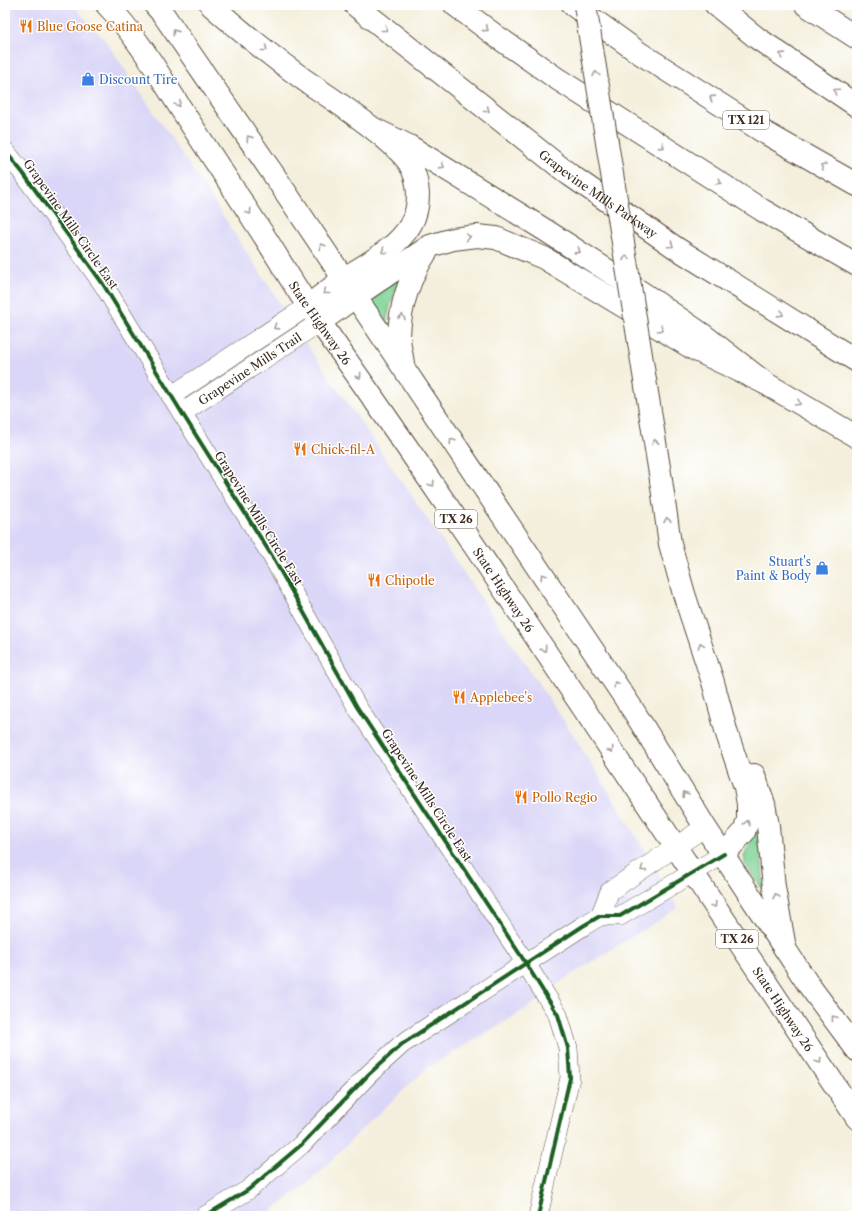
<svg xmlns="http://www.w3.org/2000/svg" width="862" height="1221" viewBox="0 0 862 1221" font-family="'Libre Caslon Text',serif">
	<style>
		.built { fill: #dad6f7 }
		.green { fill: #80d497; stroke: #5e7f5a }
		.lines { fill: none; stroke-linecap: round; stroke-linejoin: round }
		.minor-casing { stroke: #57483a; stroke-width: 20 }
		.major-casing { stroke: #57483a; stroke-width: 24 }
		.highway-casing { stroke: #57483a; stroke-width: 24 }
		.minor { stroke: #fff; stroke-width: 19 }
		.major { stroke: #fff; stroke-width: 22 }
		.highway { stroke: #fff; stroke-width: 22 }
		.highway-bridge-casing { stroke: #57483a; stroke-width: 24; stroke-linecap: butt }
		.highway-bridge { stroke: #fff; stroke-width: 22 }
		.cycleway-casing { stroke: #fff; stroke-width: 6 }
		.cycleway { stroke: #1b5e20; stroke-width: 4 }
		.oneway { stroke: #a79f9a }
		.labels { text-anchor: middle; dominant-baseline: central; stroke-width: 3; stroke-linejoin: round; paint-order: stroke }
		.shield { fill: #fff; stroke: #766a62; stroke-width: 1 }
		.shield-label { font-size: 11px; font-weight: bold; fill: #3b2a1e }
		.food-label { font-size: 12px; fill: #c56008; stroke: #fff; text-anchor: start }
		.shop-label { font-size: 12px; fill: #366cbe; stroke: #fff; text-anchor: start }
		.street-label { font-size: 12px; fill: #3b2a1e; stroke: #fff }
	</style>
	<rect width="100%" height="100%" fill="#fff"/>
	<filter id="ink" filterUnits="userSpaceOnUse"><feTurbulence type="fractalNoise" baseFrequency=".025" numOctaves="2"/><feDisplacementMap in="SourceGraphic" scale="8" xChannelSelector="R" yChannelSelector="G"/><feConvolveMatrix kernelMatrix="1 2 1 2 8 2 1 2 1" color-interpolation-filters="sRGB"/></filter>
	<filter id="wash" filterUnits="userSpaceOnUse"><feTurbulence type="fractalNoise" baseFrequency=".012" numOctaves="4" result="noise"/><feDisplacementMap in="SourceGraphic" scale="16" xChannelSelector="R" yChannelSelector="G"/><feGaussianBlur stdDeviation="0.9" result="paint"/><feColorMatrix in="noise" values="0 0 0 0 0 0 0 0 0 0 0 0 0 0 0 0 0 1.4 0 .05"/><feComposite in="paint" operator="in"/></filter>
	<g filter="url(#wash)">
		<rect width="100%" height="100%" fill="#f4efdc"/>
		<path class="built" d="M5 5H73L105 40 196 175 314 355 409 492 572 733 632 829 678 908 568 977 526 1009 427 1068 358 1133 313 1179 265 1216H5Z"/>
		<path class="green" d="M403 275C394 293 389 305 386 325L367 300Z
			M759 823 764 892 745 864 744 856 757 825Z"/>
	</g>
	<g filter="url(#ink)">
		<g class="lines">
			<g class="minor-casing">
				<g id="minor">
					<path d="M5 151 23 173 103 284 182 413 272 556 357 707 525 962 558 1015 568 1048 570 1078 538 1216"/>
					<path d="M171 396 308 306"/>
					<path id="s1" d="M182 413 320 322"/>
					<path d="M600 916 610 891 705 827"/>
					<path d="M205 1216 248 1190 301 1145 369 1074 402 1044 583 926 600 916H620L724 854"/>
				</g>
			</g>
			<g class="major-casing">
				<g id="major">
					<path id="s2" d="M107 5C138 37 161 78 185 115 208 151 232 186 255 222 274 250 290 280 309 307 498 573 674 848 857 1118"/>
					<path d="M155 5 163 14 276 178 633 710 705 827 808 984 857 1050"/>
					<path d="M806 5 857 38"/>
					<path d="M308 306 343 279"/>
					<path d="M320 322 356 296 430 246 453 239 477 236 496 238 544 258 694 349 765 383 857 437"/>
					<path d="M403 364C402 355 399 345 399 336 400 305 410 276 427 251"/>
				</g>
			</g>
			<g class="highway-casing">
				<g id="highway">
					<path d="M211 5C240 31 271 56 303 79 332 99 362 118 388 141 396 148 404 155 409 163 420 180 421 206 411 224 398 248 365 265 343 279"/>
					<path id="s3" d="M355 5 570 175 676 248 857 361"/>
					<path d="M455 5 496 36 556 78 762 210 857 265"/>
					<path d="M573 5 638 52 762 131 857 185"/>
					<path d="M716 5 757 38 857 106"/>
					<path d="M374 129 409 146 545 230 647 296 702 334 765 383"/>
					<path d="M661 480 670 544 684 594 713 682 727 734 745 787 748 804V820L744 832 724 854"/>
					<path d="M754 775 764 804 768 826 774 887 785 948"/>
				</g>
			</g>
			<use href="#minor" class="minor"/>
			<use href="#major" class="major"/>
			<use href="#highway" class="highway"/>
			<g class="highway-bridge-casing">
				<path id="highway-bridge" d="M585 5 661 480"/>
			</g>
			<use href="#highway-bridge" class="highway-bridge"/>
			<g class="cycleway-casing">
				<path id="cycleway" d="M5 151 23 173 103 284 182 413 272 556 357 707 525 962 558 1015 568 1048 570 1078 538 1216
					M205 1216 248 1190 301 1145 369 1074 402 1044 583 926 600 916H620L724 854"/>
			</g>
			<use href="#cycleway" class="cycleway"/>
		</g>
		<defs><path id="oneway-chevron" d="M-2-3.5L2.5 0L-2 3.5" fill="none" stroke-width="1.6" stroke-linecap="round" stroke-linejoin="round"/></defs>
		<g class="oneway">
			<use href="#oneway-chevron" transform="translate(385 29) rotate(39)"/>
			<use href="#oneway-chevron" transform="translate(486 29) rotate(37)"/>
			<use href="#oneway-chevron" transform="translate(175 32) rotate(-125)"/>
			<use href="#oneway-chevron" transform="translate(265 49) rotate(38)"/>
			<use href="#oneway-chevron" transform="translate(782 55) rotate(-147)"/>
			<use href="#oneway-chevron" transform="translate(596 74) rotate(-99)"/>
			<use href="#oneway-chevron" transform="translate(836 91) rotate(-145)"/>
			<use href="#oneway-chevron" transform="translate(712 98) rotate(-147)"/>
			<use href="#oneway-chevron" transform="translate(178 104) rotate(59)"/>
			<use href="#oneway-chevron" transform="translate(487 110) rotate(38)"/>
			<use href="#oneway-chevron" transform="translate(249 138) rotate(-125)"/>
			<use href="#oneway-chevron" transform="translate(662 146) rotate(33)"/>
			<use href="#oneway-chevron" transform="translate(442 166) rotate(32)"/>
			<use href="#oneway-chevron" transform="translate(823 166) rotate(-150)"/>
			<use href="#oneway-chevron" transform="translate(719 182) rotate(32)"/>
			<use href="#oneway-chevron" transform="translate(249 212) rotate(56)"/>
			<use href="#oneway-chevron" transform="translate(468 237) rotate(-7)"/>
			<use href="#oneway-chevron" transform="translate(671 245) rotate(35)"/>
			<use href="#oneway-chevron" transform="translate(322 246) rotate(-124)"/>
			<use href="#oneway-chevron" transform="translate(384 251) rotate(145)"/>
			<use href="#oneway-chevron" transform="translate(578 251) rotate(33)"/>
			<use href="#oneway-chevron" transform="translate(626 258) rotate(-99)"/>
			<use href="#oneway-chevron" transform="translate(326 292) rotate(142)"/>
			<use href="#oneway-chevron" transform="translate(781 314) rotate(32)"/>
			<use href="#oneway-chevron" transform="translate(402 317) rotate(-81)"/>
			<use href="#oneway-chevron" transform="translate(276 327) rotate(147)"/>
			<use href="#oneway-chevron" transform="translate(661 329) rotate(31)"/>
			<use href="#oneway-chevron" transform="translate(359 376) rotate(55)"/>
			<use href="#oneway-chevron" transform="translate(798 403) rotate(30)"/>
			<use href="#oneway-chevron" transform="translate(452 441) rotate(-124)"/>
			<use href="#oneway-chevron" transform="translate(655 442) rotate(-99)"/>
			<use href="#oneway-chevron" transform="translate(432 484) rotate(56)"/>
			<use href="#oneway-chevron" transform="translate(667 520) rotate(-99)"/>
			<use href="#oneway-chevron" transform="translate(543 576) rotate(-124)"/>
			<use href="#oneway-chevron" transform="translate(701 645) rotate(-108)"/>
			<use href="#oneway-chevron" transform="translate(544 649) rotate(56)"/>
			<use href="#oneway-chevron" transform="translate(616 684) rotate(-124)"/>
			<use href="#oneway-chevron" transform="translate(611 750) rotate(57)"/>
			<use href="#oneway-chevron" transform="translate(685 794) rotate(-122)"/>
			<use href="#oneway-chevron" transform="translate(747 823) rotate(-76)"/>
			<use href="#oneway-chevron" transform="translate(643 869) rotate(146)"/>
			<use href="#oneway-chevron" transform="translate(776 896) rotate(-102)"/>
			<use href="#oneway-chevron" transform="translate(714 905) rotate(56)"/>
			<use href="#oneway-chevron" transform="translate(834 1018) rotate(-127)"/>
			<use href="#oneway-chevron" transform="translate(819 1061) rotate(56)"/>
		</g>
	</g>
	<defs>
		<g id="restaurant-bare" transform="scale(1.08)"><path d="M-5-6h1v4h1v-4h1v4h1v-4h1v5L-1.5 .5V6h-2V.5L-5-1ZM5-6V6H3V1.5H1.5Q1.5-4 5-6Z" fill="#e8710a" stroke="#fff" stroke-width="2.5" paint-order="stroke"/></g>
		<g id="shop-bare" transform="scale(1.08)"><path d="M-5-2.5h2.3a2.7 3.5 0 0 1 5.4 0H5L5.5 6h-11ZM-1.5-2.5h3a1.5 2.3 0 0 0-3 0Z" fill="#3f7fe0" stroke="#fff" stroke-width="2.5" paint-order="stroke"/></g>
	</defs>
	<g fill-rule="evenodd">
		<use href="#restaurant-bare" x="26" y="26"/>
		<use href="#shop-bare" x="88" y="79"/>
		<use href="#restaurant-bare" x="300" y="449"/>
		<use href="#shop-bare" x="822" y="568"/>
		<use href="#restaurant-bare" x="374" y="580"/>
		<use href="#restaurant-bare" x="459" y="697"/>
		<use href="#restaurant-bare" x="521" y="797"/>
	</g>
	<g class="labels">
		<g class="shield">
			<rect x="723" y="111" width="46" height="18" rx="3"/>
			<rect x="435" y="510" width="42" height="18" rx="3"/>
			<rect x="716" y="930" width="42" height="18" rx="3"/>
		</g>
		<g class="shield-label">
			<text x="746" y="120">TX 121</text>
			<text x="456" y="519">TX 26</text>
			<text x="737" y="939">TX 26</text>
		</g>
		<g class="food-label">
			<text x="37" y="26">Blue Goose Catina</text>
			<text x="311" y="449">Chick-fil-A</text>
			<text x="385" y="580">Chipotle</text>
			<text x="470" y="697">Applebee's</text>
			<text x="532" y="797">Pollo Regio</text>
		</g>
		<g class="shop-label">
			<text x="99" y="79">Discount Tire</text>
			<text x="811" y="561" text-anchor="end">Stuart's<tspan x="811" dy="14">Paint &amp; Body</tspan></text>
		</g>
		<g class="street-label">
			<text stroke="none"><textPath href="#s3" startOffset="308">Grapevine Mills Parkway</textPath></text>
			<text transform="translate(71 224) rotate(55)">Grapevine Mills Circle East</text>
			<text stroke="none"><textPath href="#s2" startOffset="383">State Highway 26</textPath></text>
			<text stroke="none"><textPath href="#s1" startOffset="81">Grapevine Mills Trail</textPath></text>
			<text transform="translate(259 518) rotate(58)">Grapevine Mills Circle East</text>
			<text stroke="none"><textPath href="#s2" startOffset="707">State Highway 26</textPath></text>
			<text transform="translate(427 795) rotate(57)">Grapevine Mills Circle East</text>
			<text stroke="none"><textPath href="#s2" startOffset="1211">State Highway 26</textPath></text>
		</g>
	</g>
	<rect width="862" height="1221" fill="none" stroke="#fff" stroke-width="20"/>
</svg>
